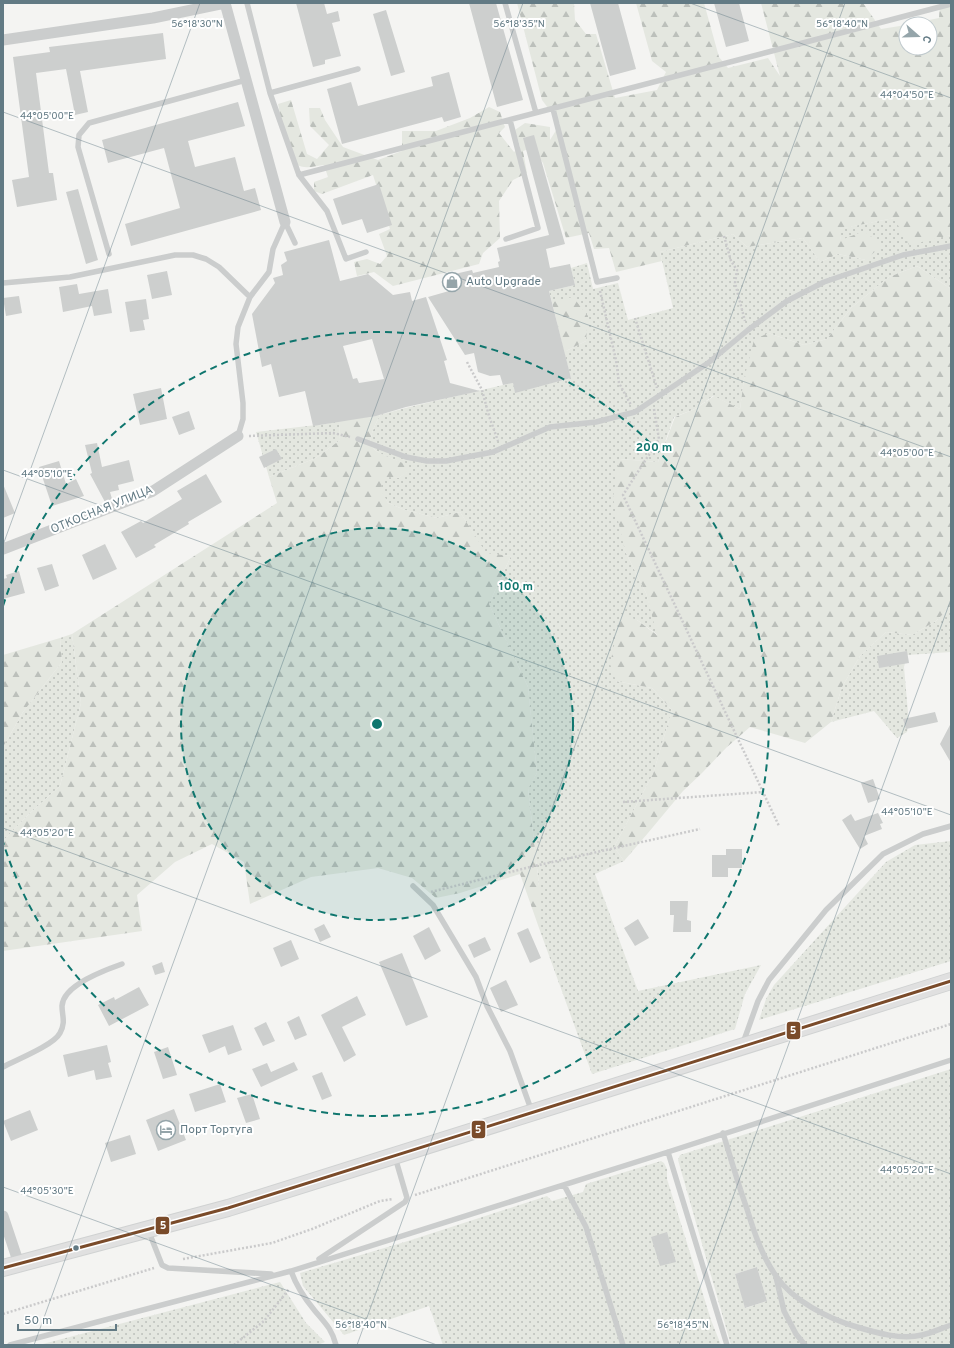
<svg xmlns="http://www.w3.org/2000/svg" width="954" height="1348" viewBox="0 0 954 1348" font-family="Overpass,sans-serif">
	<style>
		.green { fill: url(#green-dots); fill-rule: evenodd }
		.forest { fill: url(#forest-firs) }
		.building { fill: #cdcfce; fill-rule: evenodd }
		.lines { fill: none; stroke-linecap: round; stroke-linejoin: round }
		.secondary-casing { stroke: #d0d2d2; stroke-width: 18 }
		.path { stroke: #cacacb; stroke-width: 2.5; stroke-dasharray: 2 2; stroke-linecap: butt }
		.lane { stroke: #cbcdcd; stroke-width: 5.5 }
		.street { stroke: #cbcdcd; stroke-width: 11 }
		.secondary { stroke: #e0e0e0; stroke-width: 16 }
		.bus-1-casing { stroke: #fff; stroke-width: 6 }
		.bus-1 { stroke: #7a4b2a; stroke-width: 3 }
		.ticks { fill: none; stroke: #627a84; stroke-width: 1; stroke-opacity: 0.45 }
		.ring { fill: none; stroke: #0f766e; stroke-width: 2; stroke-dasharray: 7 5 }
		.bus-dot { fill: #627a84; stroke: #fff; stroke-width: 1.5 }
		.labels { text-anchor: middle; dominant-baseline: central; stroke-width: 4; stroke-linejoin: round; paint-order: stroke }
		.poi-label { font-size: 12px; fill: #627a84; stroke: #fff; text-anchor: start }
		.street-label { font-size: 12px; fill: #627a84; stroke: #fff }
		.ticks-label { font-size: 10px; text-anchor: middle; fill: #627a84; stroke: #fff; stroke-width: 4; stroke-linejoin: round; paint-order: stroke }
		.centre { fill: #0f766e; stroke: #fff; stroke-width: 2 }
		.ring-label { font-size: 12px; text-anchor: middle; font-weight: bold; fill: #0f766e; stroke: #fff; stroke-width: 4; stroke-linejoin: round; paint-order: stroke }
		.line-badge { stroke: #fff; stroke-width: 1.5 }
		.badge-label { font-size: 11px; text-anchor: middle; font-weight: bold; fill: #fff }
	</style>
	<defs>
		<pattern id="green-dots" width="8" height="8" patternUnits="userSpaceOnUse"><rect width="8" height="8" fill="#e4e7e0"/><path d="M2 2h.1M6 6h.1" fill="none" stroke="#bcc0bb" stroke-width="1.8" stroke-linecap="round"/></pattern>
		<pattern id="forest-firs" width="22" height="20" patternUnits="userSpaceOnUse"><rect width="22" height="20" fill="#e4e7e0"/><path d="M5 1l3.5 6h-7zM16 11l3.5 6h-7z" fill="#bcc0bb"/></pattern>
	</defs>
	<rect width="100%" height="100%" fill="#f4f4f2"/>
	<path class="green" d="M894 218 940 237 951 235V289L917 266 889 277 851 308 827 339 804 345 768 333 744 379 740 409 713 396 695 409 674 417 658 462 619 459 625 551 646 593 658 635 637 620 616 681 652 688 672 710 653 774 614 847 624 861 595 874 638 991 761 965 745 994 735 1029 592 1074 539 928V886L528 788 537 773 528 687 489 604 511 556 486 554 460 512 437 518 405 510 388 503 379 488 387 476 398 478 407 472 404 464C372 449 361 452 380 415L405 408 503 385 513 383 515 392 571 378 564 352 586 341 552 302 549 291 575 285 571 268 587 263 593 289 618 283 628 320 673 308 660 252 733 234 747 247 803 238 820 262 838 254 866 260 841 240 838 229Z
		M339 421 340 440 316 458 269 477 256 432 325 424Z
		M951 606V652L907 655 904 667 909 724 907 732 897 738 874 711 831 722 842 687 860 656 886 632 912 635 936 621Z
		M72 634 81 703 60 786 28 815 4 840 3 747 23 712 62 662 60 638Z
		M951 841V961L759 1020 766 999 774 985 886 862 915 845Z
		M951 1069V1345H731L678 1160 680 1155ZM757 1267 767 1301 746 1308 735 1274Z
		M661 1161 664 1163 667 1169V1179L711 1320 721 1345H443L429 1306 344 1335 303 1286 300 1273 408 1241 547 1196 552 1201 583 1192 586 1184Z
		M280 1282 306 1323 325 1342 320 1344V1345H39Z"/>
	<path class="forest" d="M517 3H574L575 20 586 34H596L615 98 657 90 666 72 652 61 636 3H704L719 57 728 68 768 58 780 76 761 3H863L881 29 906 25V48H930V24H909L939 18 940 3H951V235L909 245 894 218 839 229 841 240 864 231 882 245 866 260 838 254 820 262 803 238 747 247 733 234 660 252 662 261 616 272 609 248 594 249 589 233 566 238 543 163 532 148 523 151 527 173 513 180 499 201 500 238 483 253 479 264 393 286 374 272 357 276 354 262 367 259 380 264 387 256 379 234 390 229 373 175 322 194 314 191V182L328 177 324 165C315 166 304 170 296 164 285 157 281 117 278 104L291 100 307 154 317 159 329 145 310 126 309 108H320L325 120 343 147 378 160 402 151V131H436L470 118 489 107 500 112 505 127 499 133 514 152 520 147 515 130 525 123 550 127V140L560 124 542 100Z
		M917 266 951 289V606L936 621 912 635 886 632 860 656 842 687 831 722 805 743 750 727 727 747 702 773 683 791 648 833 624 861 614 847 653 774 672 710 652 688 616 681 610 664 621 614 637 620 657 635 646 593 625 551 613 498 619 459 658 462 675 417 695 409 714 396 740 409 744 379 754 340 768 333 804 345 827 339 851 308 889 277Z
		M573 297 588 316 586 341 564 352 552 302Z
		M380 415C361 452 372 449 405 464L408 472 398 478 387 477 380 488 388 503 405 510 437 518 460 512 486 553 511 556 489 604 528 687 537 773 528 789 539 886V928L520 874 460 893 436 898 412 878 378 868 311 877 250 904 244 862 212 844 175 862 137 895 142 931 3 951V838L4 840 28 815 60 786 81 703 72 634 277 503 269 477 316 458 340 440 339 421Z
		M60 638 62 662 23 712 3 747V655Z"/>
	<path class="building" d="M296 3H324L327 14 338 11 340 21 332 23 341 56 325 60V64L313 67Z
		M469 3H496L523 100 497 107Z
		M590 3H618L636 69 610 76Z
		M714 3H739L749 41 726 47Z
		M386 10 405 72 391 76 373 14Z
		M163 33 166 59 80 71 88 112 75 115 66 69 36 73 49 173H53L57 200 17 207 12 180 29 177 13 57 50 52 49 47Z
		M449 72 461 117 444 122 442 117 342 144 327 89 351 82 358 106 433 86 431 77Z
		M238 102 245 126 188 141 195 167 235 157 244 191 255 188 261 210 131 246 125 224 180 208 164 148 108 163 102 140Z
		M534 135 565 244 546 249 550 268 570 264 575 285 549 291 571 378 515 393 513 383 503 385 500 375 490 376 478 372 474 353 465 355 428 297 449 291 446 276 472 270 473 273 499 267 498 262 500 261 497 248 549 235 523 138Z
		M379 184 392 225 367 233 362 219 342 225 333 199Z
		M78 189 98 260 86 264 66 192Z
		M329 240 340 281 368 274 393 295 410 292 412 301 426 297 447 360 444 361 450 383 480 391 406 407 376 416 313 426 305 391 279 397 271 364 262 367 252 314 275 283 273 278 283 275 281 265 287 261 284 252ZM372 339 384 379 359 383 357 378 353 379 343 346Z
		M167 271 172 295 152 299 147 275Z
		M77 284 79 294 108 289 112 313 94 316 92 306 63 312 59 287Z
		M19 296 22 313 6 316 3 298Z
		M146 299 149 319 143 320 145 330 130 332 125 302Z
		M161 388 167 419 140 425 133 394Z
		M189 411 195 429 179 435 172 417Z
		M97 443 102 467 129 460 134 481 118 485 119 490 110 492 112 499 105 502 90 474 92 473 85 445Z
		M276 449 282 459 264 468 259 457Z
		M59 461 66 484 76 479 84 496 52 506 39 467Z
		M206 474 222 502 188 522 189 524 154 545 156 547 136 558 121 532 141 521 143 523 182 499 177 491Z
		M3 484 15 513 3 518Z
		M105 544 117 569 93 580 82 555Z
		M52 564 59 586 45 591 37 568Z
		M19 571 25 593 3 599V579L7 578 6 575Z
		M907 651 909 663 879 668 877 656Z
		M935 712 938 722 906 729 903 719Z
		M951 723V763L940 744Z
		M873 779 880 799 868 803 861 783Z
		M878 813 883 823 880 824 882 829 864 836 868 844 860 849 842 820 851 814 855 821Z
		M726 849H742V868H728V877H712V855H726Z
		M670 901H688L687 920 691 921V932H673L674 915H670Z
		M638 919 649 938 635 946 624 928Z
		M324 924 331 937 320 942 314 929Z
		M429 927 441 951 425 960 413 936Z
		M528 928 541 958 530 963 517 933Z
		M485 937 491 950 474 958 468 945Z
		M291 940 299 959 281 967 273 948Z
		M402 953 428 1017 406 1026 379 962Z
		M162 962 165 972 155 975 152 966Z
		M506 980 518 1005 501 1012 490 988Z
		M139 987 149 1005 109 1026 98 1005 114 997 115 1000Z
		M357 996 366 1015 342 1027 356 1055 344 1062 321 1015Z
		M299 1016 307 1035 295 1040 287 1022Z
		M266 1022 275 1041 263 1046 254 1028Z
		M233 1025 242 1050 228 1055 225 1046 209 1053 202 1035Z
		M107 1045 111 1062 108 1063 112 1077 96 1080 94 1070 68 1077 63 1055Z
		M168 1047 177 1075 163 1079 154 1052Z
		M294 1062 298 1070 261 1087 252 1069 267 1063 271 1072Z
		M322 1072 332 1096 322 1100 312 1076Z
		M220 1084 226 1102 195 1112 189 1094Z
		M252 1094 260 1119 246 1123 237 1098Z
		M174 1109 186 1140 158 1151 146 1120Z
		M30 1110 38 1130 11 1141 3 1121Z
		M130 1135 136 1154 111 1162 105 1143Z
		M667 1232 676 1262 660 1266 651 1237Z
		M757 1267 767 1301 745 1308 735 1274Z"/>
	<g class="lines">
		<g class="secondary-casing">
			<path id="secondary" d="M3 1268 228 1208 951 981"/>
		</g>
		<path class="path" d="M724 236 731 261 737 270 735 283 745 321
			M600 291 616 360 619 383 631 405
			M635 318 657 388
			M467 362 482 390 489 416 498 441
			M654 409 659 439 623 495 779 826
			M249 436 333 433 350 437
			M623 802 763 792
			M431 892 530 867 700 829
			M415 1195 951 1024
			M183 1259 272 1243 312 1229 380 1201 393 1199
			M3 1314 154 1268
			M234 1345 264 1321 289 1289"/>
		<path class="lane" d="M247 3 270 93 358 69
			M505 3 536 113
			M270 93 299 175 951 4
			M553 109 597 282 617 278
			M299 175 327 211 346 259 366 252
			M285 222 295 243
			M506 239 538 228 510 120
			M109 254 78 147 79 135 89 123 246 80
			M3 283 70 277 175 255H193L206 259 219 267 250 297
			M238 436 243 419V403L236 344 238 327 250 297 269 272 273 249 285 222
			M358 439 406 457 427 461H446L493 452 550 427 596 422 635 412 708 363 748 330 787 301 824 282 903 255 951 246
			M413 886 433 905 476 977 487 1006 510 1051 532 1112
			M743 1043 758 1001 769 980 826 910 883 854 923 834 951 826
			M3 1067C16 1060 54 1045 60 1033 66 1022 62 1016 62 1006 63 985 105 970 122 964
			M723 1133C731 1159 738 1184 747 1209 754 1232 762 1256 776 1276 793 1301 829 1319 857 1327 877 1333 901 1340 922 1335 932 1333 942 1328 951 1325
			M668 1152 727 1345
			M564 1185 586 1227 623 1345
			M149 1232 162 1265 168 1268 271 1274
			M319 1259 405 1202 407 1198 395 1157
			M291 1271C296 1285 305 1299 315 1311 325 1323 332 1329 336 1345
			M776 1277 784 1311 796 1334 805 1345
			M10 1345 291 1271 668 1152 951 1060"/>
		<path class="street" d="M225 3 285 222
			M3 40 153 18 225 3
			M3 549 153 491 238 436
			M3 1216 19 1264"/>
		<use href="#secondary" class="secondary"/>
		<g class="bus-1-casing">
			<path id="bus-1" d="M3 1268 228 1208 951 981"/>
		</g>
		<use href="#bus-1" class="bus-1"/>
	</g>
	<path class="ticks" d="M690 3 951 98M3 112 951 457M3 470 951 815M3 545 200 3M3 828 951 1174M3 1187 437 1345M34 1345 523 3M357 1345 845 3M679 1345 951 599"/>
	<circle cx="377" cy="724" r="196" fill="#0f766e" fill-opacity=".12"/>
	<g class="ring">
		<circle cx="377" cy="724" r="196"/>
		<path d="M3 606A392 392 0 1 1 3 842"/>
	</g>
	<defs>
		<g id="shop-ring" transform="scale(1)"><circle r="9.5" fill="#fff" stroke="#95a5aa" stroke-width="1.5"/><path d="M-5-2.5h2.3a2.7 3.5 0 0 1 5.4 0H5L5.5 6h-11ZM-1.5-2.5h3a1.5 2.3 0 0 0-3 0Z" fill="#95a5aa"/></g>
		<g id="hotel-ring" transform="scale(1)"><circle r="9.5" fill="#fff" stroke="#95a5aa" stroke-width="1.5"/><path d="M-6-4.5h1.5V1H6V5H4.5V3h-9V5H-6ZM-4 0a1.8 1.8 0 1 1 3.6 0ZM.5 0V-2.5h3Q6-2.5 6 0Z" fill="#95a5aa"/></g>
	</defs>
	<g fill-rule="evenodd">
		<use href="#shop-ring" x="452" y="282"/>
		<use href="#hotel-ring" x="166" y="1130"/>
	</g>
	<circle class="bus-dot" cx="76" cy="1248" r="3.5"/>
	<g class="labels">
		<g class="poi-label">
			<text x="466" y="282">Auto Upgrade</text>
			<text x="180" y="1130">Порт Тортуга</text>
		</g>
		<g class="street-label">
			<text transform="translate(102 510) rotate(-22)">ОТКОСНАЯ УЛИЦА</text>
		</g>
	</g>
	<g class="ticks-label">
		<text x="519" y="27">56°18'35"N</text>
		<text x="842" y="27">56°18'40"N</text>
		<text x="197" y="27">56°18'30"N</text>
		<text x="907" y="98">44°04'50"E</text>
		<text x="47" y="119">44°05'00"E</text>
		<text x="907" y="456">44°05'00"E</text>
		<text x="47" y="477">44°05'10"E</text>
		<text x="907" y="815">44°05'10"E</text>
		<text x="47" y="836">44°05'20"E</text>
		<text x="907" y="1173">44°05'20"E</text>
		<text x="47" y="1194">44°05'30"E</text>
		<text x="361" y="1328">56°18'40"N</text>
		<text x="683" y="1328">56°18'45"N</text>
	</g>
	<circle cx="377" cy="724" r="6" class="centre"/>
	<g class="ring-label">
		<text x="654" y="451">200 m</text>
		<text x="516" y="590">100 m</text>
	</g>
	<g class="line-badge">
		<rect x="786" y="1021" width="15" height="19" rx="4" fill="#7a4b2a"/>
		<rect x="471" y="1120" width="15" height="19" rx="4" fill="#7a4b2a"/>
		<rect x="155" y="1216" width="15" height="19" rx="4" fill="#7a4b2a"/>
	</g>
	<g class="badge-label">
		<text x="793" y="1034">5</text>
		<text x="478" y="1133">5</text>
		<text x="163" y="1229">5</text>
	</g>
	<rect width="954" height="1348" fill="none" stroke="#627a84" stroke-width="8"/>
	<g transform="translate(918 36) rotate(110)"><circle r="19" fill="#ffffff" stroke="#c0cace"/>
	<path d="M0-3L7 15L0 10L-7 15Z" fill="#95a5aa"/>
	<text y="-6" font-size="11" font-weight="bold" text-anchor="middle" fill="#627a84">С</text>
	</g>
	<path d="M18 1324v6h98v-6" fill="none" stroke="#627a84" stroke-width="2"/>
	<text x="24" y="1324" font-size="12" fill="#627a84" stroke="#ffffff" stroke-width="3" paint-order="stroke">50 m</text>
</svg>
